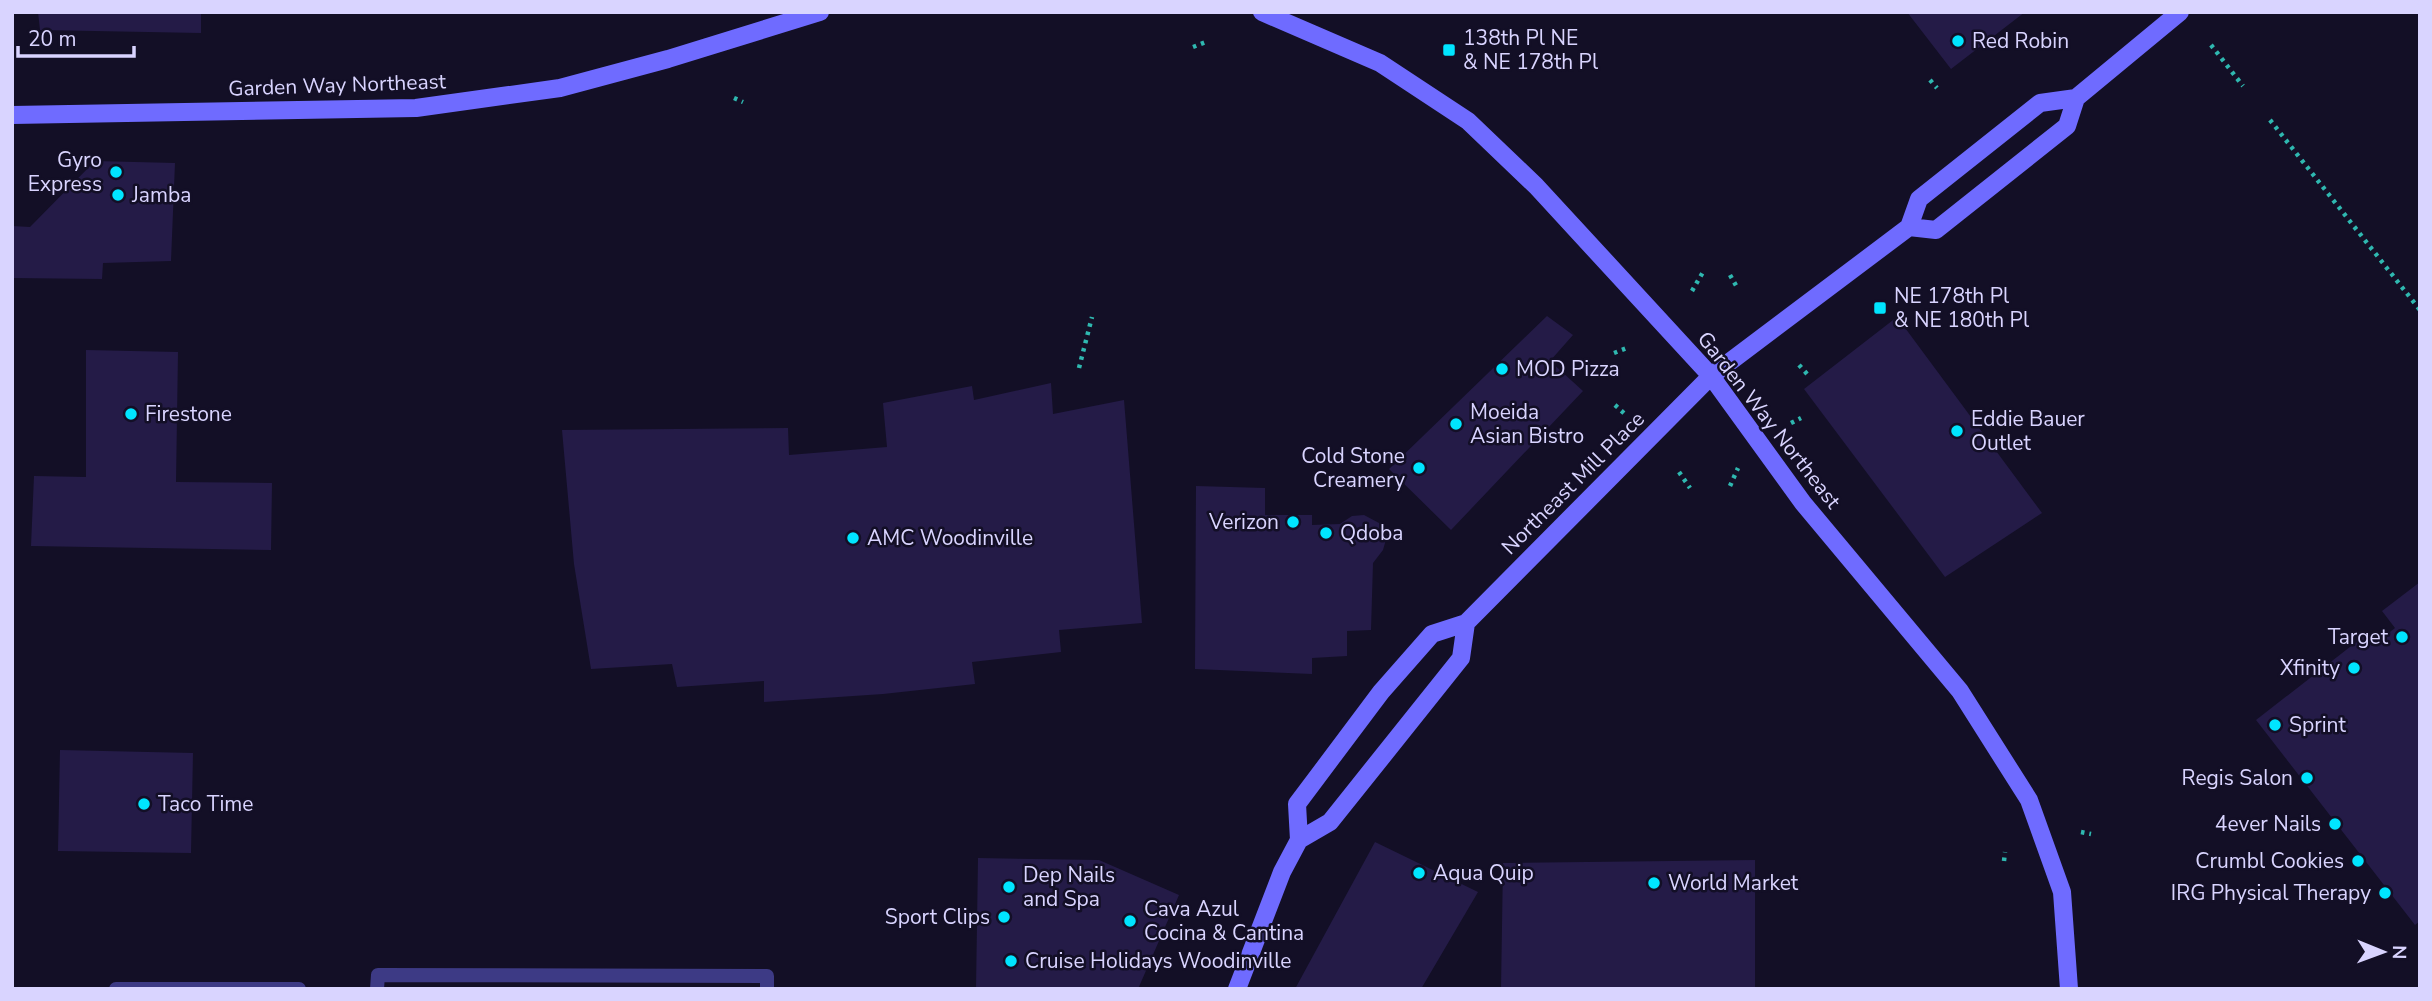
<svg xmlns="http://www.w3.org/2000/svg" width="2432" height="1001" viewBox="0 0 2432 1001" font-family="'Nunito Sans',sans-serif">
	<style>
		.building { fill: #241b47 }
		.lines { fill: none; stroke-linecap: round; stroke-linejoin: round }
		.path { stroke: #2fb8b0; stroke-width: 4.5; stroke-dasharray: 3.5 5; stroke-linecap: butt }
		.lane { stroke: #3d3a85; stroke-width: 14 }
		.secondary { stroke: #6f6bff; stroke-width: 18 }
		.poi-dot { fill: #00e5ff; stroke: #130f26; stroke-width: 2.5 }
		.labels { text-anchor: middle; dominant-baseline: central; stroke-width: 5; stroke-linejoin: round; paint-order: stroke }
		.poi-label { font-size: 21px; fill: #d9d4ff; stroke: #130f26; text-anchor: start }
		.street-label { font-size: 21px; fill: #d9d4ff; stroke: #130f26 }
	</style>
	<rect width="100%" height="100%" fill="#130f26"/>
	<path class="building" d="M38 12H201V33L40 30Z
		M1907 12H2025L1951 69Z
		M95 161 175 163 171 261 103 263 102 279 12 278V226L30 227Z
		M1547 316 1573 335 1550 361 1583 391 1451 530 1389 469Z
		M1897 317 2042 513 1945 577 1804 389Z
		M86 350 178 352 176 482 272 483 271 550 31 546 34 476 86 477Z
		M1051 383 1053 414 1124 400 1142 623 1059 630 1061 652 972 662 975 684 883 694 764 702V681L677 687 672 664 591 669 574 564 562 430 788 428 789 455 887 447 883 403 972 386 974 400Z
		M1196 486 1265 488V515H1312V525L1340 524 1352 516 1364 515 1379 523 1387 536 1383 550 1373 563 1371 630 1347 631V656L1312 658V674L1195 669Z
		M2420 582V921L2415 925 2256 720 2364 636 2372 646 2395 628 2382 611Z
		M60 750 193 753 191 853 58 851Z
		M1375 842 1478 892 1421 989H1295Z
		M978 858 1099 860 1179 895 1138 989H976Z
		M1755 860V989H1501L1503 863Z"/>
	<g class="lines">
		<path class="path" d="M2211 45 2243 86
			M1193 47 1206 42
			M1930 80 1937 88
			M734 98 743 102
			M2270 120 2420 310
			M1730 275 1738 289
			M1692 291 1703 272
			M1614 353 1627 348
			M1799 365 1808 375
			M1079 368 1092 317
			M1615 405 1626 415
			M1791 423 1801 418
			M1679 472 1690 488
			M1730 486 1738 468
			M2081 832 2091 834
			M2004 861 2005 852"/>
		<path class="lane" d="M116 989H299
			M377 989 378 975 767 976V989"/>
		<path class="secondary" d="M1262 12 1380 63 1468 121 1536 186 1711 376 1803 503 1960 691 2029 800 2062 892 2069 989
			M12 115 416 108 560 88 668 59 820 12
			M1909 227 1936 230 2067 126 2076 98
			M1299 840 1297 804 1381 692 1432 634 1466 623 1711 376 1909 227 1919 199 2040 103 2076 98 2180 12
			M1237 989 1282 872 1299 840 1330 822 1461 658 1466 623"/>
	</g>
	<g class="poi-dot">
		<circle cx="1958" cy="41" r="7"/>
		<rect x="1442" y="43" width="14" height="14" rx="3.5"/>
		<circle cx="116" cy="172" r="7"/>
		<circle cx="118" cy="195" r="7"/>
		<rect x="1873" y="301" width="14" height="14" rx="3.5"/>
		<circle cx="1502" cy="369" r="7"/>
		<circle cx="131" cy="414" r="7"/>
		<circle cx="1456" cy="424" r="7"/>
		<circle cx="1957" cy="431" r="7"/>
		<circle cx="1419" cy="468" r="7"/>
		<circle cx="1293" cy="522" r="7"/>
		<circle cx="1326" cy="533" r="7"/>
		<circle cx="853" cy="538" r="7"/>
		<circle cx="2402" cy="637" r="7"/>
		<circle cx="2354" cy="668" r="7"/>
		<circle cx="2275" cy="725" r="7"/>
		<circle cx="2307" cy="778" r="7"/>
		<circle cx="144" cy="804" r="7"/>
		<circle cx="2335" cy="824" r="7"/>
		<circle cx="2358" cy="861" r="7"/>
		<circle cx="1419" cy="873" r="7"/>
		<circle cx="1654" cy="883" r="7"/>
		<circle cx="1009" cy="887" r="7"/>
		<circle cx="2385" cy="893" r="7"/>
		<circle cx="1004" cy="917" r="7"/>
		<circle cx="1130" cy="921" r="7"/>
		<circle cx="1011" cy="961" r="7"/>
	</g>
	<g class="labels">
		<g class="poi-label">
			<text x="1463" y="38">138th Pl NE<tspan x="1463" dy="24">&amp; NE 178th Pl</tspan></text>
			<text x="1972" y="41">Red Robin</text>
			<text x="102" y="160" text-anchor="end">Gyro<tspan x="102" dy="24">Express</tspan></text>
			<text x="132" y="195">Jamba</text>
			<text x="1894" y="296">NE 178th Pl<tspan x="1894" dy="24">&amp; NE 180th Pl</tspan></text>
			<text x="1516" y="369">MOD Pizza</text>
			<text x="1470" y="412">Moeida<tspan x="1470" dy="24">Asian Bistro</tspan></text>
			<text x="145" y="414">Firestone</text>
			<text x="1971" y="419">Eddie Bauer<tspan x="1971" dy="24">Outlet</tspan></text>
			<text x="1405" y="456" text-anchor="end">Cold Stone<tspan x="1405" dy="24">Creamery</tspan></text>
			<text x="1279" y="522" text-anchor="end">Verizon</text>
			<text x="1340" y="533">Qdoba</text>
			<text x="867" y="538">AMC Woodinville</text>
			<text x="2388" y="637" text-anchor="end">Target</text>
			<text x="2340" y="668" text-anchor="end">Xfinity</text>
			<text x="2289" y="725">Sprint</text>
			<text x="2293" y="778" text-anchor="end">Regis Salon</text>
			<text x="158" y="804">Taco Time</text>
			<text x="2321" y="824" text-anchor="end">4ever Nails</text>
			<text x="2344" y="861" text-anchor="end">Crumbl Cookies</text>
			<text x="1433" y="873">Aqua Quip</text>
			<text x="1023" y="875">Dep Nails<tspan x="1023" dy="24">and Spa</tspan></text>
			<text x="1668" y="883">World Market</text>
			<text x="2371" y="893" text-anchor="end">IRG Physical Therapy</text>
			<text x="1144" y="909">Cava Azul<tspan x="1144" dy="24">Cocina &amp; Cantina</tspan></text>
			<text x="990" y="917" text-anchor="end">Sport Clips</text>
			<text x="1025" y="961">Cruise Holidays Woodinville</text>
		</g>
		<g class="street-label">
			<text transform="translate(337 85) rotate(-2)">Garden Way Northeast</text>
			<text transform="translate(1769 420) rotate(52)">Garden Way Northeast</text>
			<text transform="translate(1573 483) rotate(-45)">Northeast Mill Place</text>
		</g>
	</g>
	<rect width="2432" height="1001" fill="none" stroke="#d9d4ff" stroke-width="28"/>
	<g transform="translate(2383 952) rotate(91)" stroke="#130f26" stroke-width="5" paint-order="stroke">
	<path d="M0-5L12 26L0 18L-12 26Z" fill="#d9d4ff"/>
	<text y="-10" font-size="19" font-weight="bold" text-anchor="middle" fill="#d9d4ff">N</text>
	</g>
	<path d="M18 46v10h116v-10" fill="none" stroke="#d9d4ff" stroke-width="3.5"/>
	<text x="28" y="46" font-size="21" fill="#d9d4ff" stroke="#130f26" stroke-width="5" paint-order="stroke">20 m</text>
</svg>
